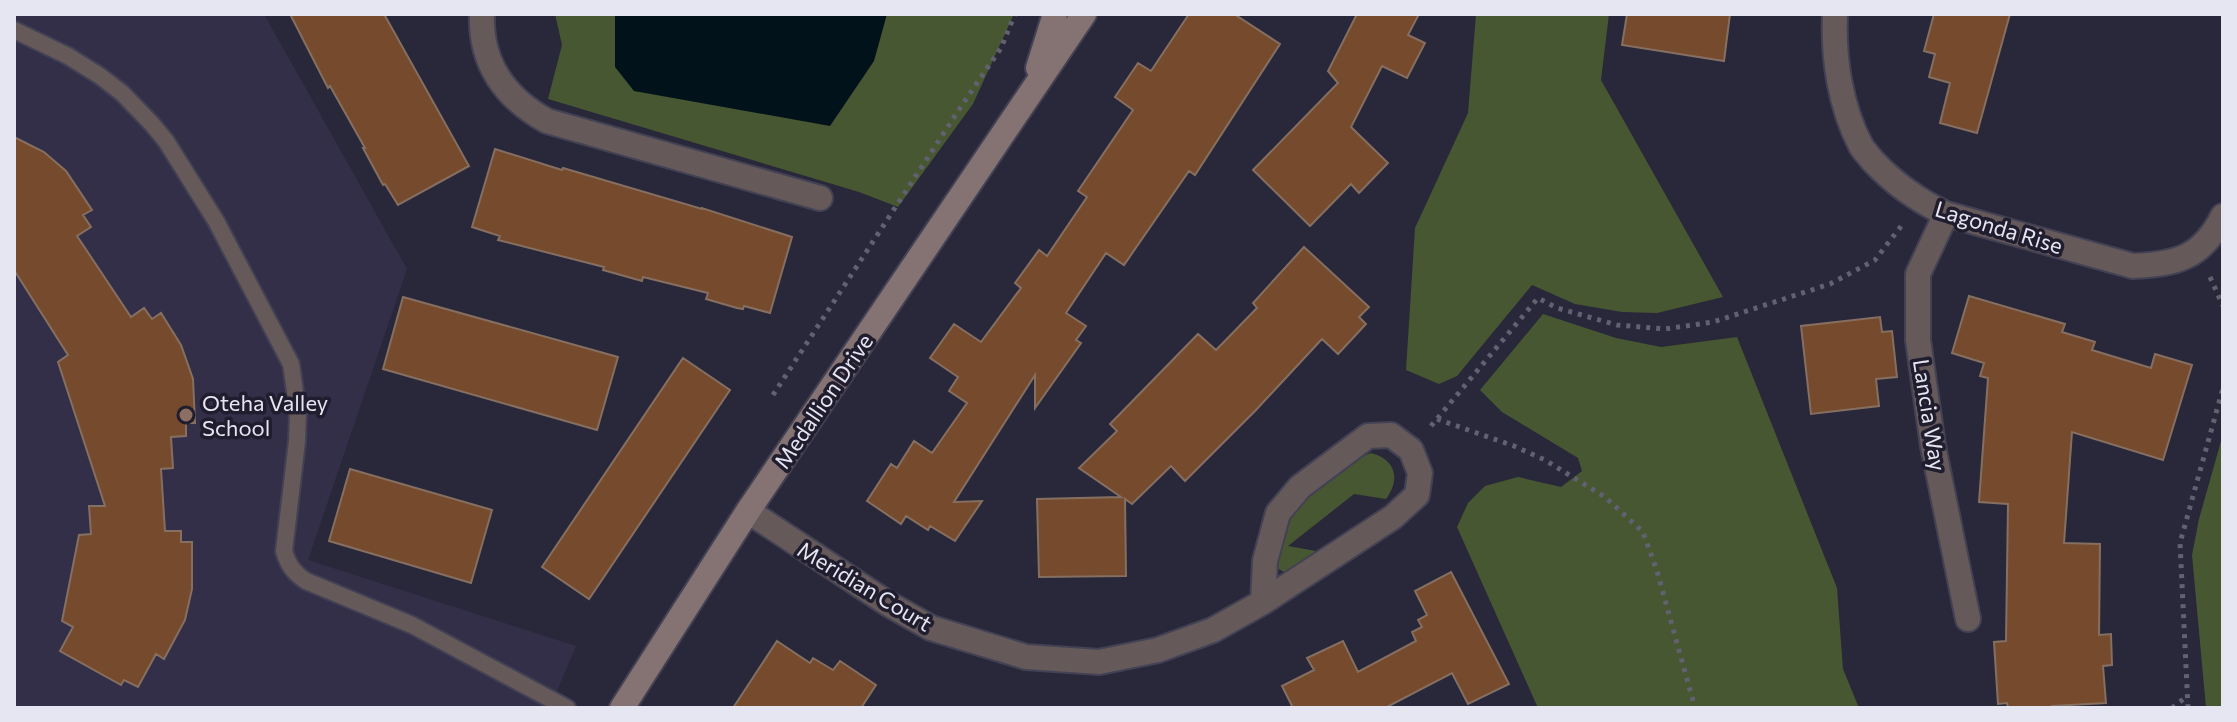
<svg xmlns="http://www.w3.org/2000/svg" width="2237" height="722" viewBox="0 0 2237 722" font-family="Commissioner,sans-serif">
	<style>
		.built { fill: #332f49 }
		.green { fill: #475731 }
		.water { fill: #02121a }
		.building { fill: #764a2d; stroke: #856f61; stroke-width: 2 }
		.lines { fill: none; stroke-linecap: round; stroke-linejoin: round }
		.lane-casing { stroke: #434254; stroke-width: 20 }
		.street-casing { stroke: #434254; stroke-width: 28 }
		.secondary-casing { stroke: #434254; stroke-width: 28 }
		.path { stroke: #626172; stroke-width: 5; stroke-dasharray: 4 6; stroke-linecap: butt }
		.lane { stroke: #655959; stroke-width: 16 }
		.street { stroke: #655959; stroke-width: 24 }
		.secondary { stroke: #857373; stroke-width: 24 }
		.education-dot { fill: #8d6e63; stroke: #201d2f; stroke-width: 3 }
		.labels { text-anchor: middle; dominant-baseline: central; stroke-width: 7; stroke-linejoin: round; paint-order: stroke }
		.street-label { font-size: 22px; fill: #e6e5f2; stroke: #201d2f }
		.poi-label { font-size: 22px; fill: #e6e5f2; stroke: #201d2f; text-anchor: start }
	</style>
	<rect width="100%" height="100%" fill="#29273a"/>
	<path class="built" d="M14 14H264L407 269 308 560 576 646 550 708H14Z"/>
	<path class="green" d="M555 14H1014L973 104 898 207 859 192 548 99 562 45Z
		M1476 14H1609L1601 80 1723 297 1657 313 1622 312 1575 304 1532 285 1457 376 1439 384 1406 370 1415 228 1468 113Z
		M1543 314 1616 338 1661 347 1737 337 1837 588 1843 669 1859 708H1538L1457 527 1468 503 1485 486 1518 477 1561 487 1582 471 1578 458 1502 412 1480 390Z
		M2223 434V708H2206L2192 555 2199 519Z
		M1371 453C1397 460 1400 480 1386 499L1354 494 1288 546 1316 551 1289 572H1284L1275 567 1289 517 1295 505 1361 457Z"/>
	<path class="water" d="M615 14H887L874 61 830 126 634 91 615 67Z"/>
	<path class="building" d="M290 14H384L469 166 398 205 385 184 383 185 363 148H365L330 86 328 88Z
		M1189 14H1234L1280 44 1195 175 1189 171 1124 265 1106 253 1066 313 1086 326 1076 340 1081 343 1035 408V375L954 502 982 501 955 541 930 526 928 530 906 516 901 524 867 501 891 464 897 468 914 441 932 453 967 403 949 391 958 377 930 358 954 324 981 342 1021 288 1015 283 1039 250 1047 256 1087 197 1078 191 1133 110 1115 97 1138 63 1151 71Z
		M1357 14H1419L1408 35 1425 43 1407 78 1382 66 1351 127 1388 163 1359 193 1351 184 1310 226 1253 170 1338 83 1328 71Z
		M1627 14H1730L1724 61 1622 45Z
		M1934 14H2010L1977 133 1940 123 1950 83 1929 77 1935 54 1924 51Z
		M14 137 44 152 66 171 92 210 83 215 91 227 77 236 131 317 144 308 152 319 161 313 181 345 193 379 195 423H186V436L171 437 173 468 161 469 165 531H181V542H192V589L185 620 164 659 156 654 138 687 124 680 121 685 60 651 73 627 62 621 79 535 91 534 89 506H105L58 362 68 355 14 270Z
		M495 149 562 170 563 168 702 209V208L792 237 770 313 744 306 743 309 737 308 706 299 708 293 643 277 642 281 603 270 604 267 498 240 500 236 472 227Z
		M1304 247 1369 307 1359 317 1366 324 1338 354 1322 339 1256 410 1185 481 1171 466 1132 504 1125 499 1126 576 1039 577 1037 499 1121 497 1079 468 1117 431 1110 424 1198 334 1216 350 1257 308 1253 303Z
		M1969 296 2065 324 2062 332 2095 342 2092 350 2151 368 2155 354 2192 365 2163 460 2072 432 2064 543 2100 544 2099 635 2111 634 2112 665 2103 666 2106 703 2052 706V708H2008L2007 703 1998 704 1994 642 2006 641 2008 504 1979 502 1988 378 1980 376 1984 363 1952 353Z
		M403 297 618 357 597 430 383 369Z
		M1880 317 1882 332 1892 331 1897 377 1876 379 1879 406 1811 414 1801 326Z
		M683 358 730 390 589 599 542 567Z
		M350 469 492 510 471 583 329 541Z
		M1451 572 1509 684 1468 704 1452 673 1385 708H1293L1282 686 1314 670 1307 658 1343 641 1358 672 1416 641 1412 632 1422 627 1418 620 1427 615 1415 591Z
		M777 641 810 663 813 658 833 670 840 661 876 685 861 708H733Z"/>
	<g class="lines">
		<g class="lane-casing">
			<path id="lane" d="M14 30 68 56 100 76 122 93 152 124 166 141 216 221 291 364 298 412 297 441 284 551C288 565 294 573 306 581L412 625 567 708"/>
		</g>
		<g class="street-casing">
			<path id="street" d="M482 14C480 63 505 98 547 121L820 198
				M1835 14C1833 58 1840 106 1861 146 1864 151 1869 156 1872 160 1894 184 1917 200 1946 214L2133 266C2177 264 2202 258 2223 216
				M1946 214 1918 274V340L1933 446 1968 619
				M748 511 887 603 931 628 1026 657 1099 662 1158 650 1213 630 1263 602 1393 517 1417 495 1420 473 1411 450 1391 435 1368 436 1300 487 1278 513 1265 561 1263 602"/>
		</g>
		<g class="secondary-casing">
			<path id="secondary" d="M1038 68 1055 14
				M622 708 748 511 1084 14"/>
		</g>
		<path class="path" d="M2210 277 2223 306
			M773 395 962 105 1001 48 1015 14
			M1437 419 1514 446 1545 460 1605 497 1643 532 1657 571 1695 708
			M1431 426 1538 298 1557 308 1617 325 1665 329 1713 322 1830 284 1875 260 1902 225
			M2172 708 2186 697
			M2188 708 2180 543 2223 388"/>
		<use href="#lane" class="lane"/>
		<use href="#street" class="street"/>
		<use href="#secondary" class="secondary"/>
	</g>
	<circle class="education-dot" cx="186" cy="415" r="8"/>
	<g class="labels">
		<g class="street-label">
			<text transform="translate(1999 227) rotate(17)">Lagonda Rise</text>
			<text transform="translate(823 401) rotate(-56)">Medallion Drive</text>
			<text transform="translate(1930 415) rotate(81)">Lancia Way</text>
			<text transform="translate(865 586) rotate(31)">Meridian Court</text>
		</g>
		<g class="poi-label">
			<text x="202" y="402">Oteha Valley<tspan x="202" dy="25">School</tspan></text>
		</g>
	</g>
	<rect width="2237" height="722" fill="none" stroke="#e6e5f2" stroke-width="32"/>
</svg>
